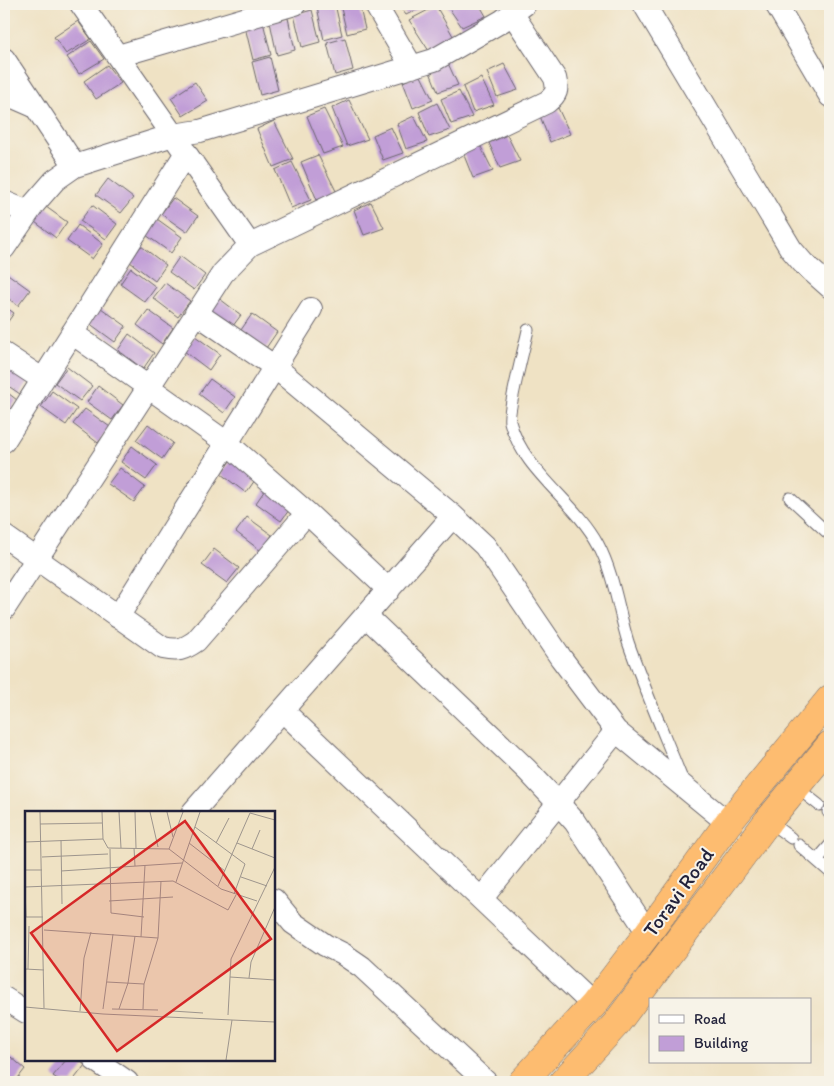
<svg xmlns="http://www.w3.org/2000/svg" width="834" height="1086" viewBox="0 0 834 1086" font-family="Itim,sans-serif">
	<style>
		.building { fill: #c19ed7 }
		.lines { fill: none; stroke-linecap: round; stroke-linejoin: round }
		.service-casing { stroke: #6a656b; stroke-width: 13 }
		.minor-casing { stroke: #6a656b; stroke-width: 24 }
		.trunk-casing { stroke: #6a656b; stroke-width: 29 }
		.service { stroke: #fff; stroke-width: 11 }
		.minor { stroke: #fff; stroke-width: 22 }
		.trunk { stroke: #fdbc6f; stroke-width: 28 }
		.labels { text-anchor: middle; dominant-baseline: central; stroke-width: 4; stroke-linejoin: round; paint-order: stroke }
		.street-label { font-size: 21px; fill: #22223b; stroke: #f7f3e8 }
		.inset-road { fill: none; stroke: #9d958d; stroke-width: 1 }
		.view { fill: #d62828; fill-opacity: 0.15; stroke: #d62828; stroke-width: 2.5 }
		.inset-edge { fill: none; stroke: #22223b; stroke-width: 2.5 }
	</style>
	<rect width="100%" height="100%" fill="#f7f3e8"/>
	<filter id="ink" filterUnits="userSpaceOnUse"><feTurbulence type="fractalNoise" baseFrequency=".02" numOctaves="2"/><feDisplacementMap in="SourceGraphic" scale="10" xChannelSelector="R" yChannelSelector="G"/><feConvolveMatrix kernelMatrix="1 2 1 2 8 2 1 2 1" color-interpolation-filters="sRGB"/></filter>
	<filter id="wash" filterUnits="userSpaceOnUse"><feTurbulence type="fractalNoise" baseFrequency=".0096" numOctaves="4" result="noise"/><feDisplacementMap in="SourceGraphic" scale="20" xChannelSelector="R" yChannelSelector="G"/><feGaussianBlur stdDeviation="1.12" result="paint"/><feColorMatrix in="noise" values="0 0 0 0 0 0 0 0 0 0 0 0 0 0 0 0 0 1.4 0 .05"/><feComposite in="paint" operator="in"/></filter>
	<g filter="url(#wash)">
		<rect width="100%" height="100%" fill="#efe2c4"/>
		<g id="blocks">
			<path class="building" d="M330 4H335L342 35 324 40 317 7Z
				M340 4H359L365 29 347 34Z
				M398 4H428L406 15Z
				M446 4H479L486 16 462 27Z
				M436 6 453 36 429 51 409 20Z
				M312 10 320 42 302 47 294 15Z
				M288 18 295 50 277 55 270 22Z
				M78 21 91 39 66 54 54 37Z
				M263 22 271 55 253 60 245 27Z
				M345 38 353 70 335 75 327 43Z
				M91 41 104 59 79 74 67 57Z
				M270 57 278 90 260 95 252 62Z
				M446 59 458 85 438 92 428 67Z
				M504 64 518 90 497 97 487 72Z
				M107 65 121 83 96 99 84 81Z
				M420 74 433 100 413 108 403 82Z
				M481 78 494 105 473 112 463 87Z
				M195 82 208 101 183 116 171 98Z
				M459 91 472 117 451 124 441 99Z
				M349 100 368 139 347 146 332 108Z
				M437 103 450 130 429 137 419 112Z
				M558 108 570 134 550 142 540 116Z
				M324 109 343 147 323 154 307 116Z
				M414 116 427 142 406 149 397 124Z
				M274 121 293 159 273 167 257 129Z
				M391 127 403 153 383 160 373 135Z
				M507 135 520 161 500 168 489 143Z
				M480 145 493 171 473 178 463 153Z
				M318 155 337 193 317 200 301 162Z
				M292 162 311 200 291 208 275 170Z
				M108 179 133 198 121 213 96 195Z
				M173 198 198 216 187 232 161 214Z
				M371 202 384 228 364 235 354 210Z
				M42 204 67 222 56 238 31 219Z
				M92 205 117 224 106 239 80 221Z
				M157 219 182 237 171 253 146 235Z
				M78 225 103 244 92 259 67 241Z
				M141 246 166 265 155 281 130 262Z
				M180 256 205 275 194 290 169 272Z
				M131 268 156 287 145 302 120 284Z
				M5 272 30 290 18 306 4 295Z
				M165 283 190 301 178 317 153 298Z
				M216 296 241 315 230 330 205 312Z
				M4 306 14 313 4 327Z
				M101 308 126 326 115 342 89 323Z
				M148 310 173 328 162 344 137 325Z
				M252 314 277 332 266 348 241 330Z
				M129 334 154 353 143 369 118 350Z
				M195 336 220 354 209 370 184 351Z
				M4 360 30 379 20 394 4 383Z
				M67 367 92 386 80 401 55 383Z
				M210 379 235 397 224 413 199 394Z
				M98 386 123 405 112 420 87 402Z
				M4 390 17 400 6 415 4 413Z
				M52 391 77 409 66 425 41 407Z
				M85 409 110 427 98 443 73 424Z
				M148 424 173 443 162 459 136 440Z
				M132 446 157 465 146 480 121 462Z
				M232 458 257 477 246 493 221 474Z
				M120 468 145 487 134 502 108 484Z
				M267 487 292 506 281 521 256 503Z
				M247 517 272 535 261 551 236 532Z
				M214 549 239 568 227 583 202 565Z
				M11 1057 25 1069 15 1082H4V1067Z
				M66 1060H78L85 1065 72 1082H62L53 1076Z"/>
		</g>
	</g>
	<g filter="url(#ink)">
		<use href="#blocks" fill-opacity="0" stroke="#6a656b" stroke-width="1"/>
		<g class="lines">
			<g class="service-casing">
				<path id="service" d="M528 330C525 345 507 412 510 422 523 471 575 501 598 544 614 574 618 609 628 642 644 688 664 734 682 779
					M790 498 830 535
					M796 787 819 805
					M828 812 830 814
					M768 821 791 838
					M799 845 830 872
					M817 860 830 845"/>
			</g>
			<g class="minor-casing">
				<path id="minor" d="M81 4 250 245
					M375 4 412 67
					M644 4 791 249 803 263 830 287
					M776 4 830 96
					M118 56 295 4
					M4 59 75 166
					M4 93 36 107
					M4 202 28 212
					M4 248 34 204 55 180 75 166 173 135 200 131 434 60 502 21 525 4
					M196 313 275 367 453 516
					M72 333 227 443 307 513 389 590
					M4 354 42 379
					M4 441 186 153
					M4 536 163 648C178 651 183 650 196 641L307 513
					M4 609 223 273 250 245 547 102C557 94 558 90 555 78L512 13
					M366 616 527 770 558 803 575 822 648 933
					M118 617 311 309
					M283 711 593 1005
					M193 812 453 516 485 546 561 658 616 731 728 823
					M482 898 616 731
					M274 900 293 923 325 945 343 954 362 967 486 1082
					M4 998 26 1012
					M95 1060 127 1082"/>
			</g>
			<g class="trunk-casing">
				<path id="trunk" d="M522 1082 593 1005 648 933 728 823 830 699
					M563 1082 616 1024 768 821 830 745"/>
			</g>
			<use href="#service" class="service"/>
			<use href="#minor" class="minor"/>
			<use href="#trunk" class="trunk"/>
		</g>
	</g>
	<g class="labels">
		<g class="street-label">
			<text transform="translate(678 892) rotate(-54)">Toravi Road</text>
		</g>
	</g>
	<g transform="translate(25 811)">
		<rect width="250" height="250" fill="#efe2c4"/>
		<path class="inset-road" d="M15 1 19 197M77 1 78 28 83 37 144 38 196 78 232 90M94 1 96 37M110 1 111 37M125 1 133 36M142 1 148 26M15 13 77 12M170 16 220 53 209 83M36 29 37 93M0 31 78 28M164 32 200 60M191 32 204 7M212 32 250 47M109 37 110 55M85 38 86 102 119 106M144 38 158 1M227 38 235 19M17 46 83 43M0 59H17M36 60 157 52M216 66 242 75M151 71 175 1M193 75 225 2 250 9M0 76 148 70 203 99 211 84M0 76 1 106M84 90 148 86M0 106H18M19 119 133 127 119 173 118 198M116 126 120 54M133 127 136 70M0 158 19 159M3 158 4 115M205 166 250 169M224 167 226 151 250 96M82 171 119 173M0 196 78 203 250 211M78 198 88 123M87 198 133 199M94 198 103 172 110 125M55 200 59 147 66 121M147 200 178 202M203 204 206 148 250 56M201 249 207 209"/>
		<path class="view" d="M160 10 246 128 92 240 6 122Z"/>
		<rect width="250" height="250" class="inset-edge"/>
	</g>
	<rect width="834" height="1086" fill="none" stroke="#f7f3e8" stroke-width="20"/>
	<rect x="649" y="998" width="162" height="65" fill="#f7f3e8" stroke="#a29fa3"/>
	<rect x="659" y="1015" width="25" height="8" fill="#ffffff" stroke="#a29fa3"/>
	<text x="694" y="1024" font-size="15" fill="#22223b">Road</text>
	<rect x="659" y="1036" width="25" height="15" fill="#c19ed7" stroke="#a29fa3"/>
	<text x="694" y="1048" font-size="15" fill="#22223b">Building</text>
</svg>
